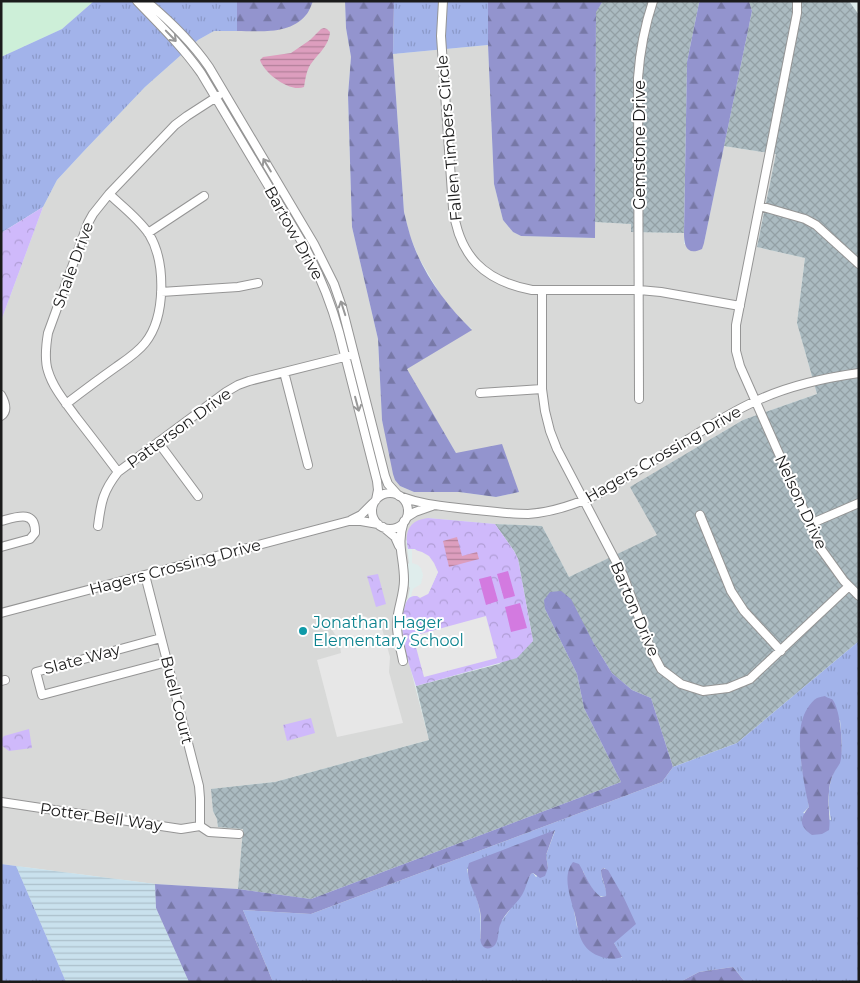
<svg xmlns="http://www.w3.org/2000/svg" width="860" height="983" viewBox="0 0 860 983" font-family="Montserrat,sans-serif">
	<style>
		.residential { fill: #d8d9d8 }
		.commercial { fill: #cdefd8 }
		.construction { fill: url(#construction-cross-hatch) }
		.farmland { fill: url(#farmland-rules) }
		.grass { fill: url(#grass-tufts); fill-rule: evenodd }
		.forest { fill: url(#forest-firs) }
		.park { fill: url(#park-crowns) }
		.pitch { fill: #d37ae0 }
		.parking { fill: #e7e7e7 }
		.water { fill: url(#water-rules) }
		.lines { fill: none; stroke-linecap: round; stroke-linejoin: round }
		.minor-casing { stroke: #959595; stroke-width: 10 }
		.minor { stroke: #fff; stroke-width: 8 }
		.oneway { stroke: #989898 }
		.culture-dot { fill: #0f9aa8; stroke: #fff; stroke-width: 2 }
		.labels { text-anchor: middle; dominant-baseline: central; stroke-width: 4; stroke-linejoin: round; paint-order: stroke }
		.street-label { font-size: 16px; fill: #1b1b1b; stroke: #fff }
		.culture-label { font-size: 16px; fill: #0d838f; stroke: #fff; text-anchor: start }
	</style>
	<defs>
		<pattern id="construction-cross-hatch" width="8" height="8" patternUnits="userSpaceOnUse" patternTransform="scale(1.25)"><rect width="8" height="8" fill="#abbbc1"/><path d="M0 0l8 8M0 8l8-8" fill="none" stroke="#93a0a5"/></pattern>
		<pattern id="farmland-rules" width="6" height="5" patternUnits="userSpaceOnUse" patternTransform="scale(1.25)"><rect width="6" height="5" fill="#c9e1ed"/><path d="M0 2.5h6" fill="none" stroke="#acc0cb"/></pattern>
		<pattern id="grass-tufts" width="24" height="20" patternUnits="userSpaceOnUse" patternTransform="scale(1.25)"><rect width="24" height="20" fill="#a2b3ea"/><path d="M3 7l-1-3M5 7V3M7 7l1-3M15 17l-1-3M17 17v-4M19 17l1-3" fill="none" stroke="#8b99c8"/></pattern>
		<pattern id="forest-firs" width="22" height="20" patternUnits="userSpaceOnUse" patternTransform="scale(1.25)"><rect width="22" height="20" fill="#9394ce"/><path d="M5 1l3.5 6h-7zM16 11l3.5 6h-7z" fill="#7778a6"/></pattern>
		<pattern id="park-crowns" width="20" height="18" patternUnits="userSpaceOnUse" patternTransform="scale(1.25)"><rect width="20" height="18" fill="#cfb9fb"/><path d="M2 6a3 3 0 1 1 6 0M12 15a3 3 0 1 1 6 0" fill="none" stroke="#b19ed7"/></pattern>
		<pattern id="water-rules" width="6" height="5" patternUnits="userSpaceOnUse" patternTransform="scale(1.25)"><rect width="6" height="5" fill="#dd9ebe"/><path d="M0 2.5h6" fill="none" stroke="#b2809a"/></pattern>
	</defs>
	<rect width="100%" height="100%" fill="#dfedec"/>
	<path class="residential" d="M313 1H345L346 28 351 57 348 95 352 227 378 339 382 420 400 486 414 492H459L496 497 519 492 456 453 406 369 472 329 459 318 440 294 419 258 410 236 404 212 393 54 488 45 494 184 503 220 513 232 521 236 595 238V222L632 224V232L684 233V244L704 243 724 146 776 154 757 247 805 258 797 323 817 394 743 420 631 487 658 535 569 577 542 526 495 524 428 518 406 541 409 563 407 565 408 585 410 588 408 598 406 601 404 609 402 628 403 637 410 667 429 740 275 782 212 789 213 811 217 819 218 827 243 829 238 889 155 884 1 864V321L43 207 57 180 83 152 145 87 198 40 214 31H270L305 16Z"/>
	<path class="commercial" d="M1 1H94L62 29 1 57Z"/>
	<path class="construction" d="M603 1H700L699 3 687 62 684 233 631 232V224L595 222 596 11Z
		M749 1H849L859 15V641L737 743 673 767 651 698 632 690 612 673 593 642 545 609 577 674 584 708 621 782 311 899 238 889 243 829 218 827 217 819 213 811 211 789 275 782 429 740 416 686 499 664 533 641 518 559 514 551 495 524 542 526 569 577 657 535 630 487 743 420 817 394 797 323 805 258 757 247 776 154 724 146 752 11Z"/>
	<path class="farmland" d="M16 866 155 884 156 908 189 982H66Z"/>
	<path class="grass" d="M94 1H237V31H214L198 40 145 87 83 152 57 180 43 207 1 233V57L62 29Z
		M394 1H488V45L393 54Z
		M859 641V982H745L733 967 699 972 680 982H273L243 910 311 914 662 782 673 767 737 743ZM840 720C841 733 843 747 840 760 839 765 835 769 833 774 827 789 828 805 831 820L803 813 809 807 802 767 800 740ZM555 831 546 855 548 868 536 877 533 873 531 874 509 911 500 923 480 939C481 928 481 918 479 907 477 894 469 882 467 869ZM603 868H605L614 943 622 958 577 927 574 911 583 871C587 880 595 900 606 896L607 893 602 878 601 870Z
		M1 864 16 866 66 982H1Z"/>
	<path class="forest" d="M237 1H313C311 6 309 12 306 15 290 35 259 31 237 31Z
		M345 1H394L393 54 404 212C406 220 408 228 410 235 421 271 445 304 472 330L407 369 456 453 502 444 519 492 496 497 459 492H414L400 486 395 480 393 474 382 420 378 339 352 227 348 95 351 57 346 28Z
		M488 1H603L596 12 595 238 521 236 513 232 503 220 494 184 488 45Z
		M700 1H749L752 11 704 243 702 249C687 256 684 246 684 233L687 62 699 3Z
		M561 591 571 599 593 642 612 673 632 690 651 698 673 767 662 782 311 914 243 910 273 982H189L156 908 155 884 238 889 311 899 621 782 584 708 577 674 545 609 544 600 550 592Z
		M825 696C826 697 831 699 832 699 841 709 844 751 840 763 838 767 835 770 834 773 831 778 829 786 829 792 827 805 831 817 829 830L822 834 812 835C799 826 799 819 809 807 804 785 796 742 802 721 804 713 810 702 817 698 819 697 822 697 825 696Z
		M555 830 546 855 548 868 545 876 540 878 533 873 531 874C527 880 526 889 522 895 516 905 505 912 501 923 497 929 500 938 495 945 491 949 485 950 482 945 479 940 481 932 481 926 481 920 481 913 479 907 476 892 464 878 469 863Z
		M573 862 579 864C586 876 590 889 601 897L606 896C607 888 601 879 601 870L603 868 608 870 624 898 636 924 614 943 622 957C614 960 607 959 599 956 578 948 579 930 574 911 570 895 562 876 573 862Z
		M733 967 745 982H680L699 972Z"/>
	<path class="park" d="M43 207 1 321V233Z
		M428 518 495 524 514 551 518 559 533 641 517 658 416 686C408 661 398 634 404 609 405 605 406 601 409 598 413 595 422 595 428 594L438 572 415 549H408C404 532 409 520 428 518Z
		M378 574 386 604 376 607 367 576Z
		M311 718 315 733 287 741 283 725Z
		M29 729 32 748 9 751 1 745V740L4 736Z"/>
	<path class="pitch" d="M508 571 515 596 504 599 497 574Z
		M491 576 498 601 486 605 479 579Z
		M520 603 527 628 511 632 505 607Z"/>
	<path class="parking" d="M412 549 422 552 429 556 434 563 438 572 430 590 428 594 420 598 417 596H411L413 589 421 584 423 575 421 568 418 565 412 563Z
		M358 616H364L374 620 381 626 383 632 390 657 389 672 403 723 337 737 317 660 341 653 339 640 332 630 330 623Z
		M486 616 497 658 424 677 413 636Z"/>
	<path class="water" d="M324 28 327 29 330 32C329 47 316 55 309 67 306 73 305 81 304 87 290 93 264 73 260 60L263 57 291 53 310 40 321 29Z
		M457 537 462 556 477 552 479 559 449 567 443 541Z"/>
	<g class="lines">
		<g class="minor-casing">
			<path id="minor" d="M137 1C159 24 182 46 201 73L306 249C320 276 331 303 339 332L377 481 378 490 376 500
				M146 1C170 21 191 41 209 67L314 244 334 284 342 307 385 476 388 484 397 494
				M443 1 441 36 453 208C459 256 484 281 532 290H639L661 292 740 306
				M797 1V13L736 325V351L740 366 810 524 821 549 844 581 859 596
				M760 206 805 219 816 225 859 264
				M148 233 204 196
				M542 291V389L545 411 550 431 557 449 623 575 651 650 661 669 681 684 703 691 728 688 750 679 849 586
				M161 292 238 287 258 283
				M284 372 308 465
				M480 393 542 389
				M1 395C5 402 8 411 1 416
				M639 399 638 78C640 50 644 28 653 1
				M66 404C83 391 99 379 116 367 126 360 137 353 145 343 166 317 166 262 149 234 139 219 122 206 109 194
				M158 442 198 496
				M118 472C104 453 90 435 76 417 66 403 53 388 48 371 44 359 46 345 48 333L88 223 93 214 109 194 175 125 187 116 218 96
				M372 511a18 18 0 1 1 36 0a18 18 0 1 1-36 0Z
				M399 496C423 505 442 506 467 509 487 511 507 514 528 514 555 512 580 503 604 491 633 473 663 455 692 437 713 424 733 411 756 401 788 386 823 378 859 373
				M700 515 731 591 744 611 781 651
				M407 517 415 512 432 506
				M351 520 361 515 373 503
				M1 521C16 517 36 509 35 533L30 539 1 547
				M810 524 859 503
				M98 526C101 502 103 491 118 472L226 392 238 385 249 381 348 356
				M383 527 395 537 399 546
				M145 575 199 786 200 798V826
				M1 613 349 521H361L378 524
				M161 638 36 672 42 695 167 662
				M403 661C401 649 396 635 397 622 398 607 404 595 404 580 404 556 396 545 404 521
				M1 681 5 680
				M1 802 181 829 200 826
				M200 826 209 832 239 834"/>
		</g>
		<use href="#minor" class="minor"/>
	</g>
	<defs><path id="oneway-shaft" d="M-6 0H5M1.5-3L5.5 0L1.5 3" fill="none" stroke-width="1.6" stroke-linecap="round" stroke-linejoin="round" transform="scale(1.25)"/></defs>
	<g class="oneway">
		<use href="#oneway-shaft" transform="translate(171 36) rotate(46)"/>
		<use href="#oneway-shaft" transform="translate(267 165) rotate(-121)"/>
		<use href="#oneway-shaft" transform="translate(343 308) rotate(-108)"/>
		<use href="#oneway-shaft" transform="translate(357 404) rotate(75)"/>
	</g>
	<circle class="culture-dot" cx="303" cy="631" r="5"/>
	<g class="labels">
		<g class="street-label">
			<text transform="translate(449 138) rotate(-95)">Fallen Timbers Circle</text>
			<text transform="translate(639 145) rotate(-90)">Gemstone Drive</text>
			<text transform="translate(294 233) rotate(61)">Bartow Drive</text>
			<text transform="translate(73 265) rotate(-70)">Shale Drive</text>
			<text transform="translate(179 428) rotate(-36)">Patterson Drive</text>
			<text transform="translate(663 454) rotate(-30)">Hagers Crossing Drive</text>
			<text transform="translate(801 502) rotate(65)">Nelson Drive</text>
			<text transform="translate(175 567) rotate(-15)">Hagers Crossing Drive</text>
			<text transform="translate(635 609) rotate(67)">Barton Drive</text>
			<text transform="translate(82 659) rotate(-15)">Slate Way</text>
			<text transform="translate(177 700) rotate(76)">Buell Court</text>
			<text transform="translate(101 817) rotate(8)">Potter Bell Way</text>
		</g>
		<g class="culture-label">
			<text x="313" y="622">Jonathan Hager<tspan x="313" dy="18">Elementary School</tspan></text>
		</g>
	</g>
	<rect width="860" height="983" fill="none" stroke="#1b1b1b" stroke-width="5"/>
</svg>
